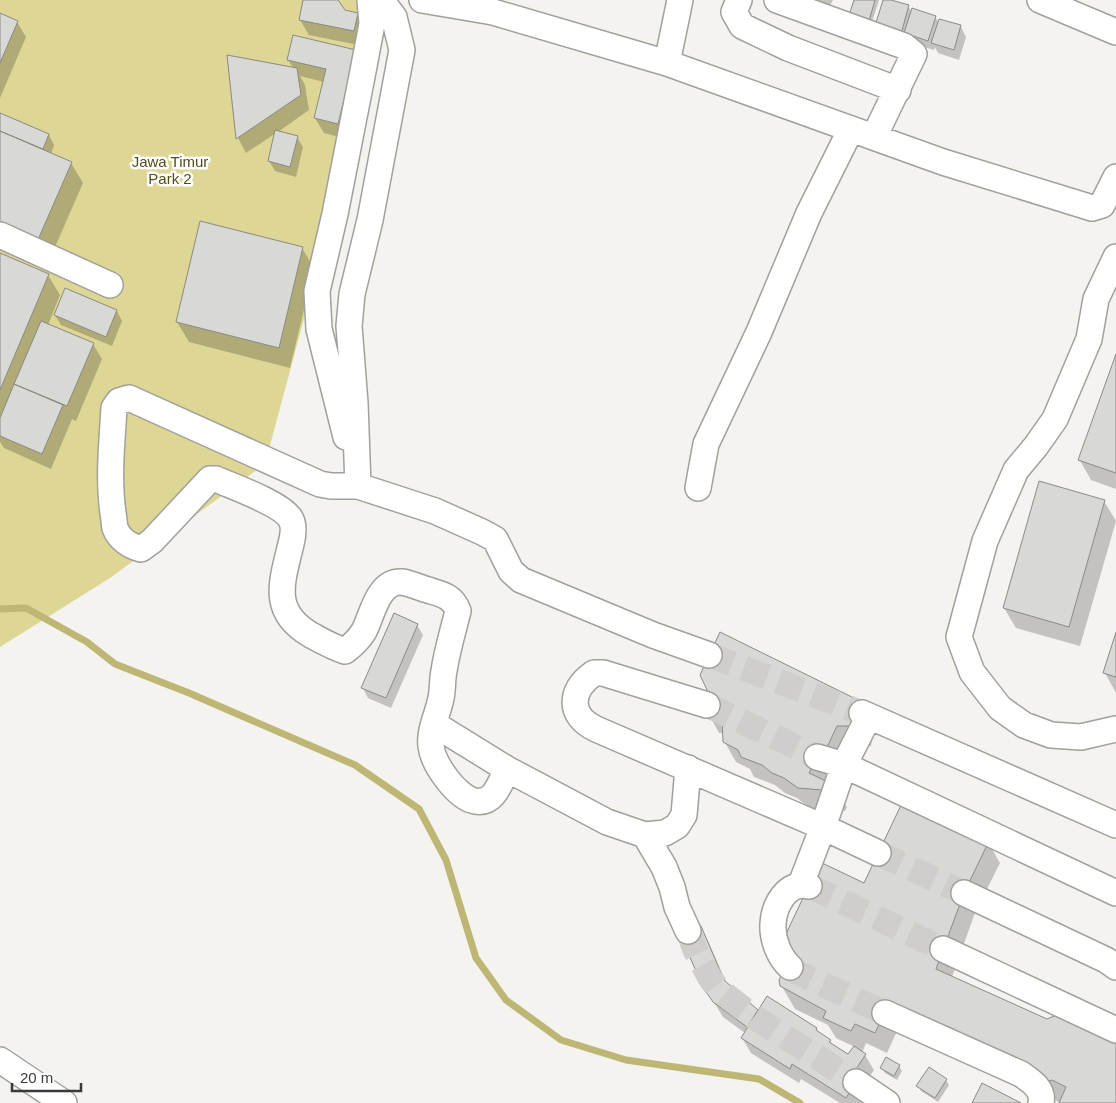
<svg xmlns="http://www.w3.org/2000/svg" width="1116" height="1103" viewBox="0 0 1116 1103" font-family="Helvetica,sans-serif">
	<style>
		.green { fill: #ddd694 }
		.shadow { fill: #0003; fill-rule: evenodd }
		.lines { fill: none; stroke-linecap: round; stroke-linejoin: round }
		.stream { stroke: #bdb674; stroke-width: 7 }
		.building { fill: #d8d8d4; stroke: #8a8a86 }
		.minor-tunnel { stroke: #cfceca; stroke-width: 25; stroke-dasharray: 25 12; stroke-linecap: butt }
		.minor-casing { stroke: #a0a09c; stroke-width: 28 }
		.minor { stroke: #fff; stroke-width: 25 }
		.labels { text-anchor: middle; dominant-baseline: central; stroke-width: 5; stroke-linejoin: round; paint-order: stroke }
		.park-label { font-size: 15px; fill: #524d1a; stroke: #fff }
	</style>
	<rect width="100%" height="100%" fill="#f4f3ef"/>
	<path class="green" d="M0 0H364L374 58 265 464 110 578 0 647Z"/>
	<path class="shadow" d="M304 0H336L344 11 357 14 366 29 363 46 309 35 300 20Z
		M802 0H833L825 15Z
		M855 0H879L871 25Z
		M884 0 908 6 912 13 935 17 939 23 961 27 966 37 959 60 938 53 935 47 934 50 911 43H906Z
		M0 15 17 22 26 37 0 98Z
		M355 51 346 139 324 133 315 118 324 82 300 76 305 85 309 110 278 132 297 137 303 147 296 177 275 171 269 161 276 133 246 153 238 138 228 57 294 69 288 60Z
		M0 114 49 135 54 145 51 154 71 163 83 183 49 261 0 240Z
		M302 248 314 268 290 368 189 342 177 322Z
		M0 254 48 275 60 295 48 325 93 344 102 359 76 421 72 419 51 469 4 448 0 442Z
		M66 290 117 311 122 321 112 346 61 325 55 315Z
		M1116 358V489L1091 480 1079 459Z
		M1104 501 1116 521 1080 646 1016 628 1004 608Z
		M417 625 423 635 391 708 368 698 363 688Z
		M720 634 863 704 875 724 871 746H849L834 776 830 774 826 782 835 787 847 807 845 811 810 808 797 798 785 793 775 785 754 777 750 769 736 762 724 741V733H719L708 713 709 692 701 675ZM719 712 728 713V715H719Z
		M1116 636V693L1105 673Z
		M988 842 1000 863 975 913 952 977 1047 1021 1116 1042V1103H1060L1061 1101 1058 1102 1043 1089 899 1027 887 1053 866 1043 862 1053 865 1055 874 1070 866 1082 870 1089 861 1103H840L801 1079 799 1083 751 1053 742 1038 745 1033 723 1017 705 988 700 928 709 943 727 984 758 1012 816 1029 819 1034 830 1041 833 1047 849 1056 855 1047 836 1038 828 1025 795 1009 780 983 865 885Z
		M899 1066 902 1071 897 1080 885 1073 882 1068Z
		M929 1069 946 1080 949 1085 938 1102 921 1091 918 1086Z"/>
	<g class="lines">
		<path class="stream" d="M0 609 26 608 87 642 115 664 189 693 355 765 419 809 446 860 476 958 506 1000 561 1040 626 1060 759 1079 800 1103"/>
	</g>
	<path class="building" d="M303 0H338L345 10 358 13 354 31 299 20Z
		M854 0H875L869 21 849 15Z
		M883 0H891L909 5 901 34 875 26Z
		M912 8 936 16 928 41 904 33Z
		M0 13 18 21 0 63Z
		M939 19 961 25 954 50 931 43Z
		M293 35 356 50 338 124 314 118 326 69 287 60Z
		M227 55 297 68 301 95 236 139Z
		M0 113 49 134 43 149 0 131Z
		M275 130 298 136 290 167 268 161Z
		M0 131 72 162 37 242 0 226Z
		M200 221 303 247 279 348 176 322Z
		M0 253 49 274 0 390Z
		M65 288 117 310 106 337 54 315Z
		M41 321 94 343 67 406 14 384Z
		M1116 354V473L1078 460Z
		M14 384 63 405 42 454 0 436V418Z
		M1039 481 1105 500 1069 627 1003 608Z
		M394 613 418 624 386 698 361 688Z
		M720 632 864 703 860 726H837L823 756 819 754 809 773 836 786 833 791 798 788 784 778 772 773 762 765 741 757 738 750 723 742 722 714 706 713 708 692 700 675Z
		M1116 632V677L1103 673Z
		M903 801 989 841 964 893 936 969 1047 1019 1059 1014 1116 1041V1103H1059L1066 1087 1052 1080 1045 1082 887 1008 875 1033 855 1024 851 1031 823 1018 826 1011 780 986 779 980 782 974 785 936 820 862 864 883Z
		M701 926 724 980 758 1010 747 1027 713 1002 704 989 680 935Z
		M767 996 817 1028 816 1030 831 1040 829 1042 848 1054 854 1046 866 1054 856 1069 862 1073 846 1098 792 1064 790 1069 741 1038Z
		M886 1057 900 1065 894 1076 880 1068Z
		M929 1067 947 1079 935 1098 916 1086Z
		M982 1083 1021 1103H972Z"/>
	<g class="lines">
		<path class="minor-tunnel" d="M709 655 862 713
			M707 705 817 757
			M878 853 964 893
			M809 886 943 949
			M688 931 695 950 710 978 718 989 754 1017 856 1082
			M790 967 798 973 885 1013"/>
		<g class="minor-casing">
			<path id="minor" d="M422 0 493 12 667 63 943 162 1092 208 1102 205 1116 177
				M739 0 734 12 742 26 788 48 898 90
				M777 0 904 46 914 54 874 137
				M1040 0 1116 32
				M667 63 680 0
				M0 235 110 285
				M1116 257 1096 299 1089 339 1055 419 1036 446 1016 470 985 541 959 637 972 672 1000 708 1024 725 1051 735 1081 737 1116 729
				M346 437 319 329 317 291 335 214 364 66 372 24 370 0
				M358 486 355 403 349 326 352 294 370 220 402 50 394 17 381 0
				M698 488 706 444 759 332 809 213 851 129
				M707 705 603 673H594C570 690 567 715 596 729L823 827 878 853
				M862 713 1116 825
				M434 724 507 769
				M817 757 844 765 1116 893
				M688 768 684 815 677 826 665 833 645 835 607 822 507 769C500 783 494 805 475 801 457 798 433 764 431 746 429 730 438 714 441 698 443 689 442 680 444 671 447 651 453 631 458 611 453 596 441 594 428 590 420 588 410 583 402 582 378 580 372 616 364 631 359 639 353 645 345 651 332 647 322 641 311 635 270 611 282 582 291 544 293 536 295 525 290 518 280 503 234 487 216 479H210L152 541 141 549C130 546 119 539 115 528 114 523 114 517 113 513 108 478 112 443 114 408L119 401 129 398 320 484 331 486H358L435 511 482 532 495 539 511 571 521 580 653 635 709 655
				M645 835 664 867 672 887 677 907 688 931
				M801 884 823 827 844 765 869 716
				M964 893 1106 960 1116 967
				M943 949 1116 1030
				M790 967C779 957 772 939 773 924 774 905 787 881 809 886
				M885 1013 1021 1074C1031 1081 1044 1089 1041 1103
				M0 1060 64 1103
				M856 1082 887 1103"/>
		</g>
		<use href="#minor" class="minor"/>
	</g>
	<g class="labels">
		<g class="park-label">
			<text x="170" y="161">Jawa Timur<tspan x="170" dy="17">Park 2</tspan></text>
		</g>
	</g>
	<path d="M12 1083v8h69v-8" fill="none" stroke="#3a3a38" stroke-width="2.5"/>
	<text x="20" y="1083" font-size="15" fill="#3a3a38" stroke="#ffffff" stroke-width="4" paint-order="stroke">20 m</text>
</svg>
